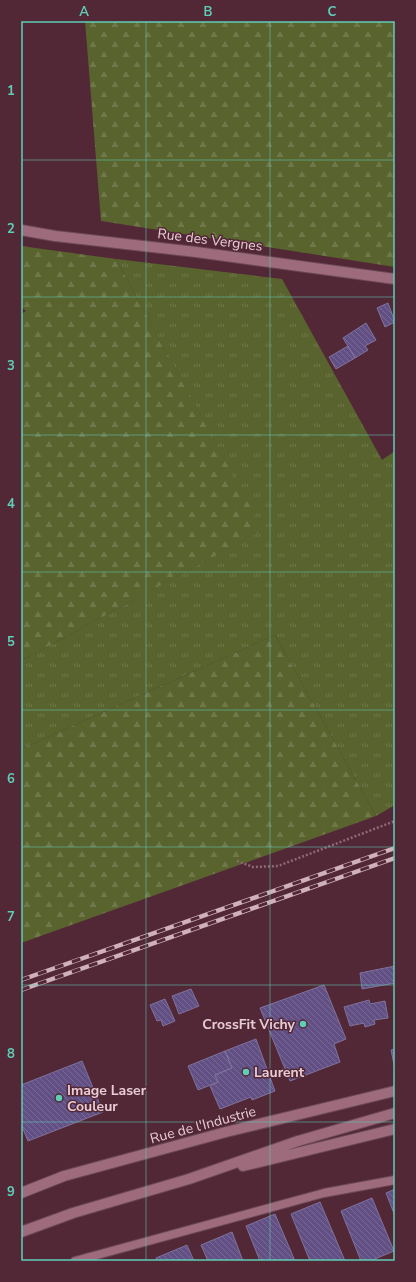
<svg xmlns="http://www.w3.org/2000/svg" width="416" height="1282" viewBox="0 0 416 1282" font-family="'Nunito Sans',sans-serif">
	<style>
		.grass { fill: url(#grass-tufts) }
		.forest { fill: url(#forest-firs) }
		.building { fill: url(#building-back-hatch); stroke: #7f729c }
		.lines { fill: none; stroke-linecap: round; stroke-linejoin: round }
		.lane-casing { stroke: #6b4755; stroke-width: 10 }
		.street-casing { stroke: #6b4755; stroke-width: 12 }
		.secondary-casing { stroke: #6b4755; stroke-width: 12 }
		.path { stroke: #8e6a76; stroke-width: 2.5; stroke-dasharray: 2 2; stroke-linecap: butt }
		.lane { stroke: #9d6b7b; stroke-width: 8 }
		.street { stroke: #9d6b7b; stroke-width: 10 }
		.secondary { stroke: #9d6b7b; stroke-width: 10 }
		.rail-casing { stroke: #d0b1ba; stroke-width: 4.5 }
		.rail { stroke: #522837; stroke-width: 3; stroke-dasharray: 9; stroke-linecap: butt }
		.grid { fill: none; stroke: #5eceb8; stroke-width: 1; stroke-opacity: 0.55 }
		.poi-dot { fill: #5eceb8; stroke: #522837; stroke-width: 1.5 }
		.labels { text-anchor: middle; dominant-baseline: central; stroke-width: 3; stroke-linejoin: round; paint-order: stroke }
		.street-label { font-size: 14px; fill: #e8ccd4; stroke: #522837 }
		.poi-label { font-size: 14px; font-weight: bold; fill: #e8ccd4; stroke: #522837; text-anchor: start }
		.neatline { fill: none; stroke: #5eceb8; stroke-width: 1.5 }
		.grid-label { font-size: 13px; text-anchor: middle; font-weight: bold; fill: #5eceb8 }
	</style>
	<defs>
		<pattern id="grass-tufts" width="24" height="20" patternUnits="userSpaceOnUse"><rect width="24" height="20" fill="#58632d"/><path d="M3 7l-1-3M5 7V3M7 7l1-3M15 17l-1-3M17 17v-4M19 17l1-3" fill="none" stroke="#70784b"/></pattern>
		<pattern id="forest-firs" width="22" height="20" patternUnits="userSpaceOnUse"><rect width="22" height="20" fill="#58632d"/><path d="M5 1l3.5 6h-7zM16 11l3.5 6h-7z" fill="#70784b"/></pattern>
		<pattern id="building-back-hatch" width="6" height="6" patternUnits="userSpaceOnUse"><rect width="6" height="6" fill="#625085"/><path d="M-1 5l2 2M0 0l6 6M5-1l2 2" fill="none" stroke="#786895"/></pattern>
	</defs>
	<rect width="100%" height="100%" fill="#522837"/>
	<path class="grass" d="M116 259 282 279 382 460 395 451V805L376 816 275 635 21 749V661L262 530Z"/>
	<path class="forest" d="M85 21H395V267L101 221Z
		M21 246 116 259 263 530 21 661V314L26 311 21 307Z
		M275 635 376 816 21 943V749Z"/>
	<path class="building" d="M388 303 395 322 385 327 377 308Z
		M366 323 376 340 365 346 368 350 355 358 343 338Z
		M348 346 355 358 336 369 329 357Z
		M395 966V983L362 989 360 973Z
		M324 985 346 1039 334 1044 340 1062 290 1081 260 1008Z
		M191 989 199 1006 179 1014 172 996Z
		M165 999 175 1021 163 1026 161 1020 157 1021 150 1005Z
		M369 1000 370 1004 385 1001 388 1018 374 1020 375 1024 365 1027 364 1023 350 1026 344 1007Z
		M256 1039 275 1091 252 1100 251 1097 220 1109 210 1086 218 1082 215 1075 232 1068 225 1051Z
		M395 1049V1069L391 1050Z
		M225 1051 232 1068 215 1075 218 1082 198 1090 188 1066Z
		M82 1061 103 1112 28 1141 21 1124V1085Z
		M395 1189V1216L386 1193Z
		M372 1198 394 1251 370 1261H361L341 1211Z
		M320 1202 345 1261H310L291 1214Z
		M275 1214 295 1261H260L246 1226Z
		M232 1232 243 1261H208L201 1245Z
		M187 1245 194 1261H157L156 1258Z"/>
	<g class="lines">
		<g class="lane-casing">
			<path id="lane" d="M75 1261 324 1193 395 1180"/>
		</g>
		<g class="street-casing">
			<path id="street" d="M21 230 55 236 196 252 395 279
				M21 1193 64 1176 226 1132 395 1091"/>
		</g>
		<g class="secondary-casing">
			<path id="secondary" d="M243 1166 395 1129
				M21 1232 73 1213 189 1179 298 1141 395 1113"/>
		</g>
		<path class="path" d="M237 861 253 867 278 866 395 821"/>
		<use href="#lane" class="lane"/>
		<use href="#street" class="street"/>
		<use href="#secondary" class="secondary"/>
		<g class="rail-casing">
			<path id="rail" d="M21 980 395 848
				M21 990 395 858"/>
		</g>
		<use href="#rail" class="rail"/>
	</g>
	<path class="grid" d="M146 21V1261M270 21V1261M21 160H395M21 297H395M21 435H395M21 572H395M21 710H395M21 847H395M21 985H395M21 1122H395"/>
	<g class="poi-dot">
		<circle cx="303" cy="1024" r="4"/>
		<circle cx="246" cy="1072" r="4"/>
		<circle cx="59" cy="1098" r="4"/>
	</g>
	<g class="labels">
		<g class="street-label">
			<text transform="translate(210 240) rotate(7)">Rue des Vergnes</text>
			<text transform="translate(203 1125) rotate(-15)">Rue de l'Industrie</text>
		</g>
		<g class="poi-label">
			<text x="295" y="1024" text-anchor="end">CrossFit Vichy</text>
			<text x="254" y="1072">Laurent</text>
			<text x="67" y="1090">Image Laser<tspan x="67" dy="16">Couleur</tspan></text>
		</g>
	</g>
	<rect width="416" height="1282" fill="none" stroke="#522837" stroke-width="44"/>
	<rect x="22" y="22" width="372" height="1238" class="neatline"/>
	<g class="grid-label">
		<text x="84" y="16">A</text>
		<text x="208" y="16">B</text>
		<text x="332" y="16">C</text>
		<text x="11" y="95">1</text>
		<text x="11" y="233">2</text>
		<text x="11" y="370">3</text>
		<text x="11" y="508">4</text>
		<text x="11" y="646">5</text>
		<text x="11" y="783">6</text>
		<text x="11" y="921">7</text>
		<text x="11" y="1058">8</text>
		<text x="11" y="1196">9</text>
	</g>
</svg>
